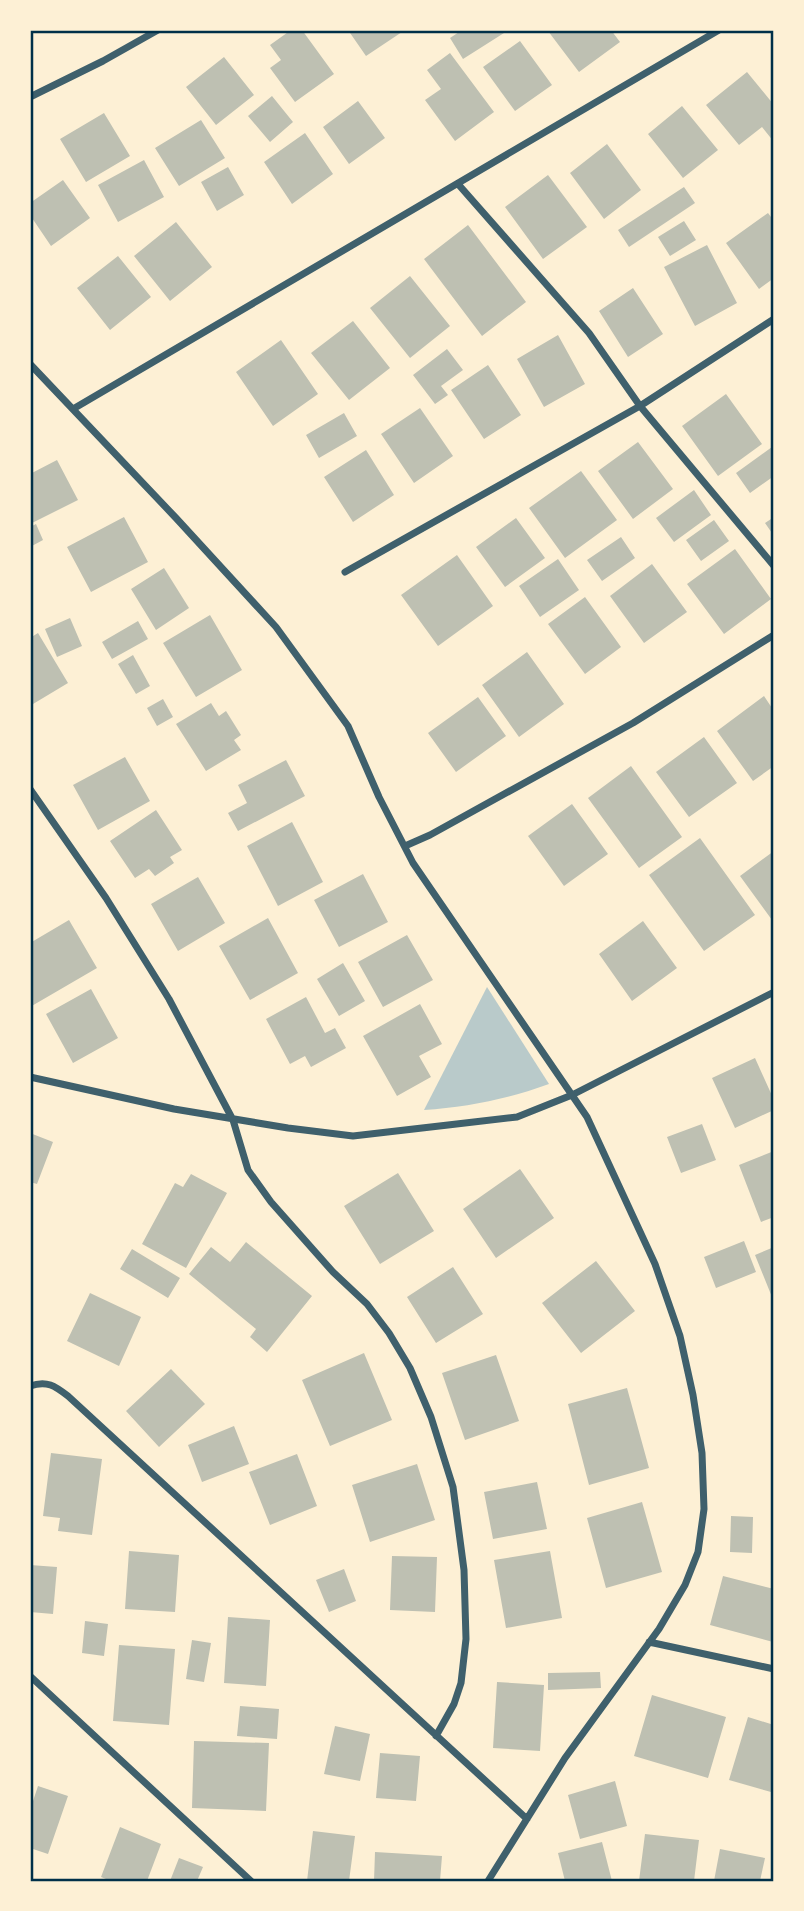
<svg xmlns="http://www.w3.org/2000/svg" width="804" height="1911" viewBox="0 0 804 1911" font-family="Helvetica,sans-serif">
	<style>
		.green { fill: #b9caca }
		.building { fill: #bec0b2 }
		.lines { fill: none; stroke-linecap: round; stroke-linejoin: round }
		.minor { stroke: #3f606c; stroke-width: 7 }
		.neatline { fill: none; stroke: #003049; stroke-width: 2.5 }
	</style>
	<rect width="100%" height="100%" fill="#fdf0d5"/>
	<path class="green" d="M487 987 549 1084C508 1099 467 1107 424 1110Z"/>
	<path class="building" d="M291 30H302L334 74 295 102 270 68 281 60 270 45Z
		M348 30H405L366 56Z
		M462 30H502L504 33 463 59 450 38Z
		M551 30H611L620 42 579 72 548 31Z
		M520 41 552 85 515 111 483 67Z
		M450 53 494 112 455 141 425 100 441 89 427 70Z
		M224 57 254 95 216 125 186 87Z
		M747 72 774 105V142L762 127 739 145 706 105Z
		M272 96 293 122 270 142 248 116Z
		M358 101 385 138 349 164 323 127Z
		M682 106 718 150 683 178 648 134Z
		M104 113 130 156 86 182 60 139Z
		M201 120 225 158 179 186 155 148Z
		M305 133 333 174 292 204 264 162Z
		M607 144 641 190 604 219 570 173Z
		M144 160 164 197 118 222 98 185Z
		M228 167 244 195 217 211 201 182Z
		M548 175 587 227 543 259 505 207Z
		M63 180 90 218 51 246 30 215V203Z
		M684 187 695 203 629 247 618 230Z
		M768 213 774 221V278L759 289 726 243Z
		M684 221 696 240 670 256 658 237Z
		M176 222 212 267 170 301 134 256Z
		M468 225 526 302 482 336 424 259Z
		M707 245 737 303 695 326 664 267Z
		M118 256 151 297 110 330 77 288Z
		M410 276 450 326 410 358 370 308Z
		M633 288 663 334 628 357 599 311Z
		M353 321 390 368 349 400 311 353Z
		M558 335 585 384 544 407 517 359Z
		M281 340 318 394 273 426 236 372Z
		M447 349 463 370 441 386 448 395 435 404 413 375Z
		M488 365 521 415 484 439 451 390Z
		M726 394 762 444 718 476 682 426Z
		M420 408 453 456 414 483 381 434Z
		M344 413 357 436 319 458 306 435Z
		M638 442 673 489 633 519 598 471Z
		M772 447 774 450V476L750 493 736 473Z
		M366 450 394 495 353 522 324 477Z
		M57 460 78 500 30 524V474Z
		M581 471 617 520 565 558 529 508Z
		M694 490 711 515 674 542 656 518Z
		M124 517 148 562 91 592 67 547Z
		M774 517V536L765 523Z
		M516 518 545 558 505 587 476 547Z
		M714 520 729 541 701 561 686 540Z
		M36 524 43 540 30 547V527Z
		M621 537 635 558 602 581 587 560Z
		M735 549 771 599 724 634 687 584Z
		M457 555 493 606 438 646 401 595Z
		M558 559 579 590 540 617 519 586Z
		M652 564 687 612 644 643 610 596Z
		M164 568 189 608 156 630 131 589Z
		M585 597 621 647 585 674 548 624Z
		M210 615 242 670 196 697 163 643Z
		M70 618 82 646 57 657 45 629Z
		M138 621 148 639 112 659 102 642Z
		M38 633 68 683 33 704 30 699V638Z
		M527 652 564 704 519 737 482 685Z
		M133 655 150 686 136 694 118 664Z
		M764 696 774 711V766L753 781 717 731Z
		M478 697 506 736 456 772 428 733Z
		M163 699 173 717 157 726 147 708Z
		M211 703 219 716 226 711 241 735 234 740 241 750 206 771 176 724Z
		M704 737 737 783 689 817 656 772Z
		M125 757 150 801 98 830 73 785Z
		M286 760 305 796 238 831 228 813 247 803 238 785Z
		M631 766 682 837 639 868 588 798Z
		M572 804 608 854 564 886 528 836Z
		M156 810 182 850 170 857 174 863 155 876 149 869 135 878 110 841Z
		M292 822 323 882 278 906 247 846Z
		M700 838 755 915 704 951 649 875Z
		M774 851V919L772 920 740 876Z
		M363 874 388 922 339 947 314 900Z
		M198 877 225 923 178 951 151 904Z
		M268 918 298 973 250 1000 219 946Z
		M69 920 97 968 30 1007V943Z
		M643 921 677 968 632 1001 599 954Z
		M407 935 433 980 383 1007 358 962Z
		M343 963 365 1001 339 1016 317 979Z
		M91 989 118 1038 73 1063 46 1014Z
		M306 997 325 1033 335 1028 346 1048 311 1067 305 1056 290 1064 266 1019Z
		M420 1004 442 1044 419 1056 431 1077 397 1096 363 1036Z
		M755 1058 774 1100V1110L735 1128 712 1078Z
		M702 1124 716 1160 681 1173 667 1137Z
		M30 1133 53 1142 37 1184 30 1182Z
		M774 1151V1217L761 1222 739 1165Z
		M520 1169 554 1218 496 1258 463 1209Z
		M398 1173 434 1231 380 1264 344 1206Z
		M191 1174 227 1193 186 1268 142 1244 175 1183 183 1187Z
		M744 1241 756 1272 716 1288 704 1257Z
		M246 1242 312 1296 267 1352 250 1337 256 1329 189 1274 211 1247 230 1262Z
		M774 1247V1302L755 1255Z
		M132 1249 180 1278 168 1298 120 1269Z
		M596 1261 635 1311 581 1353 542 1303Z
		M453 1267 483 1314 436 1343 407 1297Z
		M90 1293 141 1317 119 1366 67 1341Z
		M364 1353 392 1420 330 1446 302 1380Z
		M496 1355 519 1421 465 1440 442 1373Z
		M171 1369 205 1404 159 1447 126 1411Z
		M627 1388 649 1468 589 1485 568 1404Z
		M234 1426 249 1464 202 1482 188 1445Z
		M51 1453 102 1459 92 1535 58 1531 60 1518 43 1516Z
		M297 1454 317 1506 270 1525 249 1472Z
		M417 1464 435 1520 370 1542 352 1485Z
		M537 1482 547 1529 493 1539 484 1492Z
		M642 1502 662 1572 606 1588 587 1518Z
		M731 1516 753 1517 752 1553 730 1552Z
		M129 1551 179 1555 175 1612 125 1609Z
		M550 1551 562 1618 506 1628 494 1560Z
		M392 1556 437 1557 435 1612 390 1610Z
		M30 1565 57 1567 53 1614 30 1612Z
		M344 1569 356 1601 329 1612 316 1580Z
		M723 1576 774 1589 773 1642 710 1625Z
		M228 1617 270 1620 266 1686 224 1683Z
		M85 1621 108 1624 104 1656 82 1653Z
		M192 1640 211 1643 204 1682 186 1679Z
		M119 1645 175 1649 169 1725 113 1721Z
		M600 1672 601 1688 548 1690V1673Z
		M497 1682 544 1685 540 1751 493 1748Z
		M652 1695 726 1717 708 1778 634 1756Z
		M240 1706 279 1709 277 1739 237 1736Z
		M748 1717 774 1725V1780L771 1792 729 1780Z
		M335 1726 370 1734 360 1781 324 1774Z
		M194 1741 269 1743 266 1811 192 1808Z
		M380 1753 420 1756 416 1801 376 1798Z
		M615 1781 627 1826 580 1839 568 1795Z
		M38 1786 68 1796 48 1854 30 1848V1810Z
		M120 1827 161 1844 147 1881H111L101 1877Z
		M313 1831 355 1836 349 1881H307Z
		M645 1834 699 1840 694 1881H639Z
		M602 1842 612 1881H565L558 1853Z
		M720 1849 765 1858 760 1881H714Z
		M375 1852 442 1856 440 1881H374Z
		M179 1858 203 1867 197 1881H170Z"/>
	<g class="lines">
		<path class="minor" d="M30 97 103 61 158 30
			M458 184 589 333 640 406 774 566
			M30 364 176 518 276 627 348 726 379 797 413 863 587 1117 655 1264 680 1336 693 1395 702 1453 704 1509 698 1552 685 1585 659 1629 565 1758 488 1881
			M73 409 719 30
			M345 572 640 406 774 319
			M30 789 106 898 169 999 233 1120 248 1170 271 1202 333 1272 367 1304 389 1333 410 1368 431 1417 453 1487 464 1570 466 1639 461 1683 454 1704 436 1736
			M405 846 430 835 633 723 774 635
			M30 1077 174 1109 288 1128 353 1136 448 1125 517 1117 572 1095 774 992
			M30 1386C47 1380 55 1386 68 1396L527 1819
			M649 1642 774 1669
			M30 1676 251 1881"/>
	</g>
	<rect width="804" height="1911" fill="none" stroke="#fdf0d5" stroke-width="63"/>
	<rect x="32" y="32" width="740" height="1848" class="neatline"/>
</svg>
